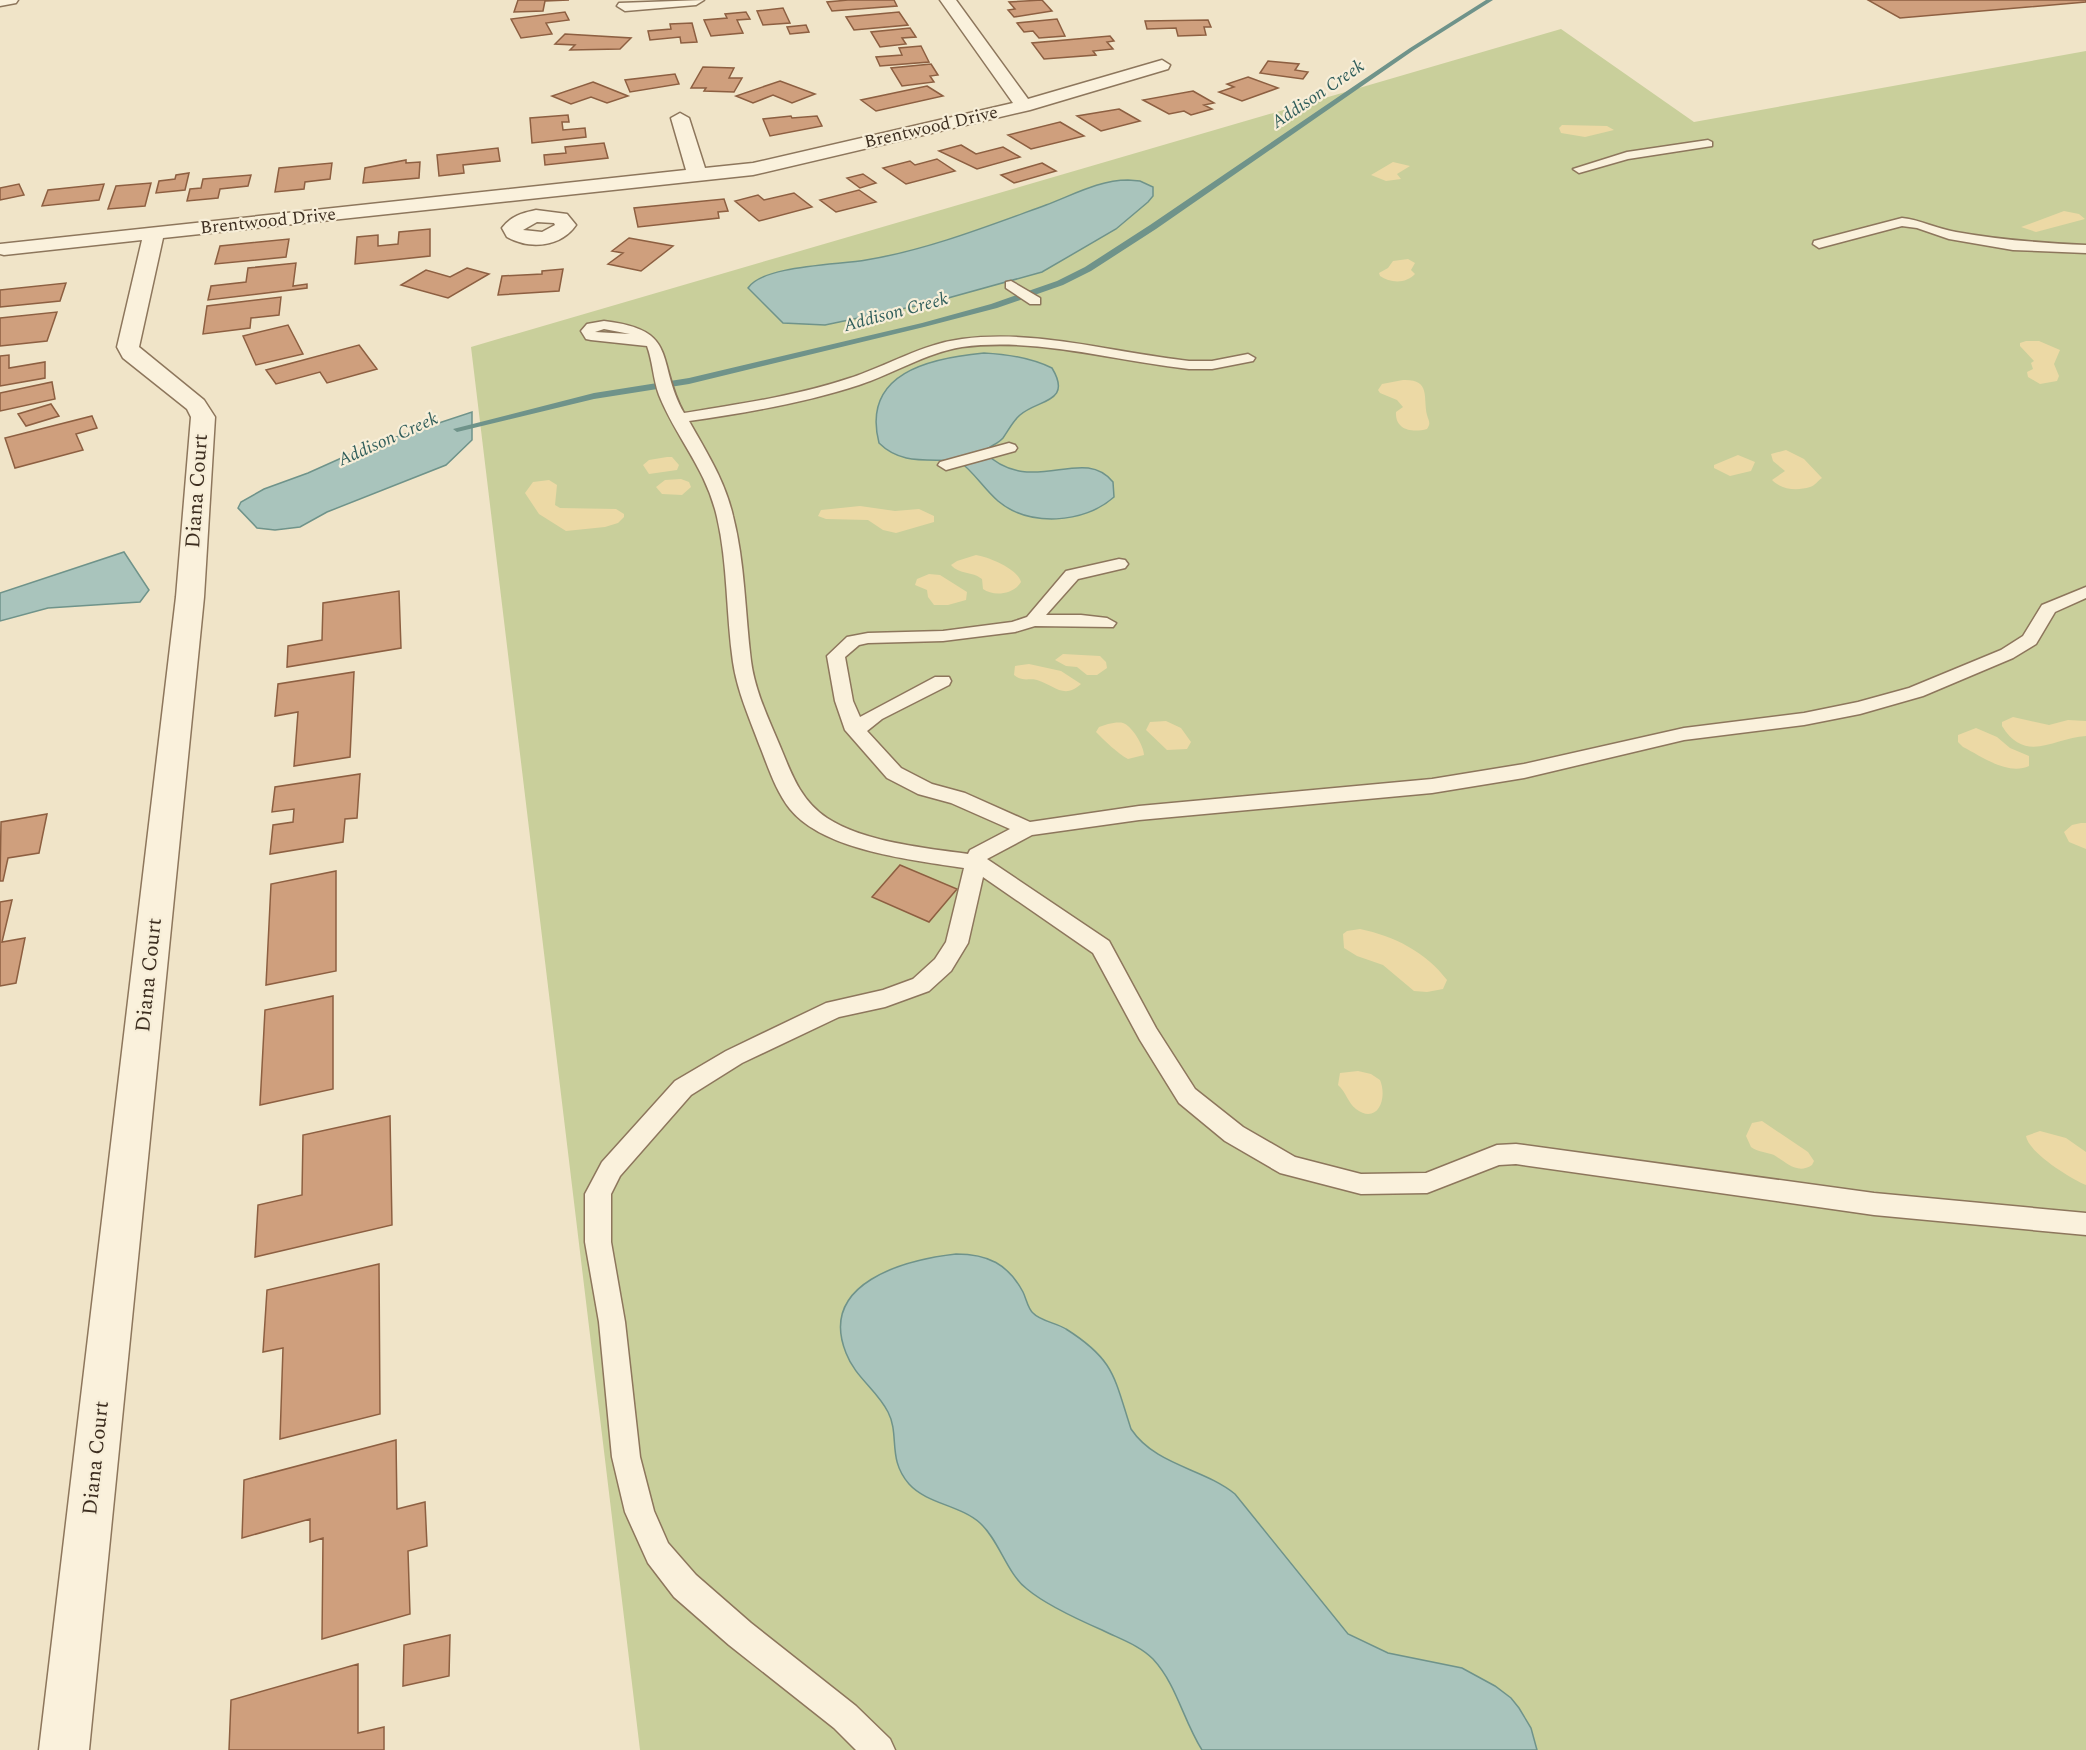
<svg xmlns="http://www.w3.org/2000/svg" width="2086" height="1750" viewBox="0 0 2086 1750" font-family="Spectral,serif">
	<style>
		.green { fill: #c9cf9b }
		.sand { fill: #ecd9a5 }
		.water { fill: #a9c4bc; stroke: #6f938a; stroke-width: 1.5 }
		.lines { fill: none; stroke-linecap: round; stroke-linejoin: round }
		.stream { fill: #6f938a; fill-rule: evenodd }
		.building { fill: #cf9f7d; stroke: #8d5f41; stroke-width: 1.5 }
		.service-casing { stroke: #8d765c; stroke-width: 3 }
		.minor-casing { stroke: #8d765c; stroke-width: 3 }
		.service { fill: #faf1dc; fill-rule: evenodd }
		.minor { fill: #faf1dc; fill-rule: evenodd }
		.labels { text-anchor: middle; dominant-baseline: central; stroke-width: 4.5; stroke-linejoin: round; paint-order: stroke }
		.far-water-label { font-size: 18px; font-style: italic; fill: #2f5d5a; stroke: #f7eed8 }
		.far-street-label { font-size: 18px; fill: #3d2e20; stroke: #f7eed8 }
		.street-label { font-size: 21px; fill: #3d2e20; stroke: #f7eed8 }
	</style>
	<rect width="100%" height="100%" fill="#f0e4c8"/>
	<path class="green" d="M1561 29 1694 122 2086 51V1750H640L471 347Z"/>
	<path class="sand" d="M1562 125 1607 126 1614 130 1585 137 1561 133 1559 128Z
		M1393 162 1410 166 1397 174 1401 179 1386 181 1371 175Z
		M2064 211 2079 214 2085 219 2036 232 2021 227Z
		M1408 259 1415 263 1411 270 1415 274C1406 284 1390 283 1380 276L1379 273 1388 268 1393 261Z
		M2026 341H2039L2060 350 2054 364 2059 376 2057 381 2040 384 2028 377 2027 372 2033 369 2031 363 2034 361 2020 346V343Z
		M1403 380C1431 379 1423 397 1427 415 1429 422 1431 423 1427 429 1412 433 1395 430 1396 412L1403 407 1397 400 1380 393 1378 390 1382 384Z
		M1786 450 1804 459 1822 478C1817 481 1816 485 1810 487 1797 491 1782 490 1772 480L1785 471 1773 461 1771 454Z
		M1738 455 1755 462 1751 471 1730 476 1714 468V465Z
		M667 457H672L679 465 677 470 649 474 643 465 649 460Z
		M681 479 689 482 691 487 682 495 662 494 656 487 665 480Z
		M549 480 557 485 555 505 560 508 616 509 624 514V517L618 523 605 527 566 531 539 514 525 493 533 482Z
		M860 506 895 511 919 509 934 516V522L896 533 883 530 868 520 826 519 818 516 821 510Z
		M976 555C989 557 1018 569 1021 582 1014 594 994 597 983 589L982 579C972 571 960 575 951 565L957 561Z
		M929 574 940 575 967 592 966 600 948 605H934L928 597 927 590 915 585 917 579Z
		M1063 654 1100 656 1106 662 1107 668 1097 675H1087L1077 667 1066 666 1055 660Z
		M1029 664 1061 671 1081 684C1064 700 1054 685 1037 680 1028 678 1022 682 1014 675L1015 666Z
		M2013 717 2049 725 2068 720 2086 721V736C2055 737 2026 765 2002 726V722Z
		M1166 721 1181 728 1191 742 1187 749 1167 750 1146 730 1150 722Z
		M1108 724C1113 723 1119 722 1123 723 1132 726 1144 746 1144 755L1128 759C1118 754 1104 740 1096 732L1099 727Z
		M1976 728 1997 737 2010 748 2029 756V766C2008 776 1981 756 1963 747L1958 742V735Z
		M2081 823H2086V849L2069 842 2064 832 2072 825Z
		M1360 929C1394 936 1426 952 1447 980L1443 989 1427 992 1414 991 1383 965 1357 956 1344 948 1343 934 1347 931Z
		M1358 1071 1371 1074 1380 1080C1388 1099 1377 1125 1356 1109 1348 1103 1346 1092 1338 1085L1340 1073Z
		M1762 1121 1808 1152 1814 1161 1812 1165C1797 1175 1786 1162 1774 1155 1766 1152 1758 1152 1751 1147L1746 1136 1752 1123Z
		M2040 1131 2066 1138 2086 1152V1185C2071 1179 2028 1152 2026 1136Z"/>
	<path class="water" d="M1128 180 1140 181 1153 187V196L1148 202 1116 229 1042 272 930 303 825 325 783 323 748 288C763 265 839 265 866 260 927 250 988 226 1046 205 1073 195 1099 180 1128 180Z
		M984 353C1006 354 1031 358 1052 368 1073 403 1038 399 1020 415 1013 421 1008 431 1003 438 998 444 989 446 984 452 1032 499 1082 444 1113 482L1114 497C1084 524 1029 527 998 501 984 489 974 472 959 461 930 458 902 466 879 443 861 373 930 358 984 353Z
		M472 412V440L446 465 327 512 300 527 275 530 257 528 238 508 241 502 264 489 308 473 366 447Z
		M124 552 149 590 140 602 48 608 0 621V593Z
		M956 1254C988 1254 1008 1264 1023 1292 1026 1298 1028 1309 1033 1313 1040 1321 1057 1323 1066 1329 1115 1360 1114 1377 1131 1429 1156 1466 1203 1468 1235 1494L1348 1634 1388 1653 1462 1668 1495 1686 1511 1698 1519 1708 1531 1728 1537 1750H1202C1183 1720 1177 1685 1153 1659 1139 1645 1120 1639 1102 1630 1079 1620 1046 1605 1027 1589 1007 1574 999 1540 980 1523 960 1505 927 1504 909 1484 887 1459 900 1435 888 1412 877 1390 855 1377 846 1353 818 1283 904 1260 956 1254Z"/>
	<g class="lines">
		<path class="stream" d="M1486 0H1493L1414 50 1156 229 1091 271 1063 285 997 308 924 327 689 384 594 399 457 432 453 429 594 393 689 378 922 323 991 304 1057 281 1085 267 1150 225 1410 48Z"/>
	</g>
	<path class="building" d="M518 0H569L545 1 543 11 514 12Z
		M848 0H894L897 6 832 11 827 2Z
		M1042 0 1052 11 1014 17 1008 10 1015 9 1009 2Z
		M1868 0H2086V2L1900 18Z
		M783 8 790 23 763 25 757 11Z
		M565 12 569 20 546 23 552 34 521 38 511 19Z
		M746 12 750 19 737 20 743 33 711 36 704 20 727 18 725 14Z
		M899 12 908 25 854 30 846 17Z
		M1057 19 1065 36 1039 38 1033 31 1024 32 1017 23Z
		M1208 20 1211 27H1204L1206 35 1178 36 1176 28 1147 29 1145 21Z
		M692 23 697 42 681 43 680 37 650 40 648 31 671 29 670 24Z
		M806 25 809 32 790 34 787 27Z
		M910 28 916 37 902 38 906 44 880 47 871 32Z
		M565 34 631 38 620 49 570 50 575 45 555 44Z
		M1110 36 1114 41 1107 42 1113 49 1093 51 1096 55 1044 59 1032 43Z
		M921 46 929 62 880 66 876 57 902 55 899 48Z
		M1268 61 1299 64 1295 70 1308 72 1303 79 1260 73Z
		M931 64 938 75 930 76 934 82 902 86 891 68Z
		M703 67 734 68 729 78H742L734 92 704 91 706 88H691Z
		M675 74 679 84 630 92 625 80Z
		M1248 77 1278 88 1242 101 1219 92 1234 87 1227 84Z
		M780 81 815 94 792 103 773 95 753 103 736 96Z
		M593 82 628 96 607 103 591 97 571 104 552 96Z
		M927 86 943 96 876 111 861 100Z
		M1193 91 1214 103 1204 105 1212 109 1191 115 1184 111 1169 114 1143 100Z
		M1119 109 1140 121 1101 131 1077 116Z
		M568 115 569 122H562L563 130 585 128 586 137 532 143 530 118Z
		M791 116 792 118 817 116 822 126 770 136 763 119Z
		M1060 122 1084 136 1031 149 1008 135Z
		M604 143 608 158 545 165 544 155 566 153 565 147Z
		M961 145 976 154 1003 147 1020 157 977 169 939 151Z
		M498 148 500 161 463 165 464 173 439 176 437 155Z
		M937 159 955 171 906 184 883 168 910 161 915 165Z
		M406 160V163L420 162 419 178 363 183 365 168Z
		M332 163 330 179 305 182 304 189 275 192 279 168Z
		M1042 163 1056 171 1014 183 1001 175Z
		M189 173 185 190 156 193 159 181 175 179 176 175Z
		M863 174 876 183 860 188 847 178Z
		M251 175 248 186 220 189 218 198 187 201 190 189 201 188 203 179Z
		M151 183 145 206 108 209 116 186Z
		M19 184 24 195 0 200V188Z
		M104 184 99 200 42 206 48 190Z
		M859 190 876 202 836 212 820 200Z
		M794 193 812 207 759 221 735 201 758 195 764 200Z
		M724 199 728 211 718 212 719 218 638 227 634 208Z
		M430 229V256L355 264 357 237 378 235V246L398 244 399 232Z
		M629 238 673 246 641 271 608 264 623 253 612 251Z
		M289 239 286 257 215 264 220 246Z
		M296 263 293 286 307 284V288L208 300 211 286 246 282 248 268Z
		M467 268 489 274 448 298 401 285 426 270 450 277Z
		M563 269 559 291 498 295 502 276 542 274V271Z
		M66 283 60 301 0 307V290Z
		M281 297 279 315 251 318 250 328 203 334 207 306Z
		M57 312 47 341 0 346V318Z
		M288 325 303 354 256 365 243 336Z
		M359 345 377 369 327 383 320 372 276 384 266 370Z
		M9 355V368L45 362V378L0 386V356Z
		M52 382 55 399 0 411V393Z
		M51 404 59 416 26 426 18 414Z
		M92 416 97 428 76 434 83 450 15 468 5 438Z
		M399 591 401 648 287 667 288 646 322 640 323 603Z
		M354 672 350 757 294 766 298 712 275 716 278 684Z
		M360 774 357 818 345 819 343 842 270 854 273 825 293 822 294 809 272 812 275 787Z
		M47 814 39 853 8 858 3 881H0L1 822Z
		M900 865 957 889 929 922 872 897Z
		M336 871V971L266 985 271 884Z
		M12 900 2 942 25 938 16 983 0 986V902Z
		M333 996V1089L260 1105 265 1010Z
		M390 1116 392 1225 255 1257 258 1205 302 1195 303 1135Z
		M379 1264 380 1414 280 1439 283 1348 263 1352 267 1290Z
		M396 1440 397 1509 425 1502 427 1546 408 1551 410 1614 322 1639 323 1538 310 1542V1519L242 1538 244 1480Z
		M450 1635 449 1676 403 1686 404 1645Z
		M358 1664V1733L384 1727V1750H229L231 1700Z"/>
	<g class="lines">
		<g class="service-casing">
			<path id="service" d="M1708 140 1712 142V146L1628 159 1579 173 1573 169 1627 152Z
				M1902 218C1921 220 1937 229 1956 232 2000 240 2042 243 2086 245V253L2013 250 1949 239 1917 228 1902 226 1819 248 1813 244 1814 241Z
				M1011 281 1040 298V304H1030L1006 288V282Z
				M604 321C681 330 655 361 684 413 740 404 796 396 850 378 887 366 922 344 962 339 1037 329 1115 353 1189 361H1212L1248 354 1255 358 1253 361 1212 369H1189C1115 361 1037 337 962 347 925 353 893 374 859 385 804 403 746 413 689 421 707 453 725 481 733 516 745 563 745 613 751 661 755 692 770 722 782 751 793 778 802 801 827 818 864 842 924 848 968 854L970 850 1010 829 951 803 918 794 887 778 845 730 835 701 827 656 847 637 868 633 943 631 1012 622 1027 617 1066 571 1119 559 1125 560 1128 564 1125 568 1078 579 1046 615H1081L1107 618 1116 623 1113 627 1035 626 1015 632 943 641 868 643 859 645 845 657 853 701 860 717 935 677H949L951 681 949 685 882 719 867 731 901 768 932 784 965 793 1030 822 1139 806 1432 779 1524 764 1684 728 1804 713 1858 702 1909 688 2001 650 2023 636 2042 605 2086 587V598L2055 612 2036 644 2013 658 1923 696 1860 714 1804 725 1684 740 1524 778 1432 793 1139 820 1032 835 987 859 1109 941 1156 1028 1195 1089 1243 1127 1295 1157 1361 1174 1426 1173 1497 1145 1516 1144 1874 1193 2086 1213V1235L1874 1215 1516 1164 1499 1165 1427 1193 1361 1194 1280 1173 1225 1141 1179 1103 1140 1040 1093 953 983 877 968 943 951 971 929 991 885 1007 839 1017 742 1063 691 1095 620 1176 611 1194V1242L625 1322 640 1457 654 1511 668 1543 696 1575 751 1623 856 1706 890 1739 895 1750H856L834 1728 729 1645 674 1597 648 1563 625 1512 612 1457 599 1322 585 1242V1194L602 1162 675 1081 726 1051 826 1003 883 990 913 979 935 959 946 942 964 868C913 860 824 851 790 809 775 790 768 766 759 744 749 717 737 690 733 662 726 614 728 564 717 517 706 468 676 438 659 395 653 379 653 362 647 346L591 340 586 339 581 331 587 324ZM604 329 630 334 595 332Z
				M1009 443 1015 445 1017 448 1015 451 946 470 938 465 940 462Z"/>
		</g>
		<g class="minor-casing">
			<path id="minor" d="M0 0H18L16 3 0 6Z
				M704 0 696 5 625 11 617 6 619 3Z
				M940 0H956L1028 99 1162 60 1170 65 1168 69 1030 110 753 175 163 238 139 347 204 400 215 417 204 597 89 1750H39L176 597 191 417 187 409 123 358 117 347 142 240 4 255 0 254V244L686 170 671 118 680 113 689 118 705 168 753 163 1013 103Z
				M536 210 567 214 576 225C561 247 530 250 507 237L502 228C511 216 522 213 536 210ZM537 222 554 223 555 225 542 232 523 230Z"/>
		</g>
		<use href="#service" class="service"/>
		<use href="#minor" class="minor"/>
	</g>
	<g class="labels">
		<g class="far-water-label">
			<text transform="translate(1318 94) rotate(-34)">Addison Creek</text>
			<text transform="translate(896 312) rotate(-15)">Addison Creek</text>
			<text transform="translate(388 439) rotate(-24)">Addison Creek</text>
		</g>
		<g class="far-street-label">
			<text transform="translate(931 127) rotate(-13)">Brentwood Drive</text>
			<text transform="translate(268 221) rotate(-6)">Brentwood Drive</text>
		</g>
		<g class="street-label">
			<text transform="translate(197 491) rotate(-86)">Diana Court</text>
			<text transform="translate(149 975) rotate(-84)">Diana Court</text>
			<text transform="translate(96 1458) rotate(-84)">Diana Court</text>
		</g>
	</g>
</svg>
